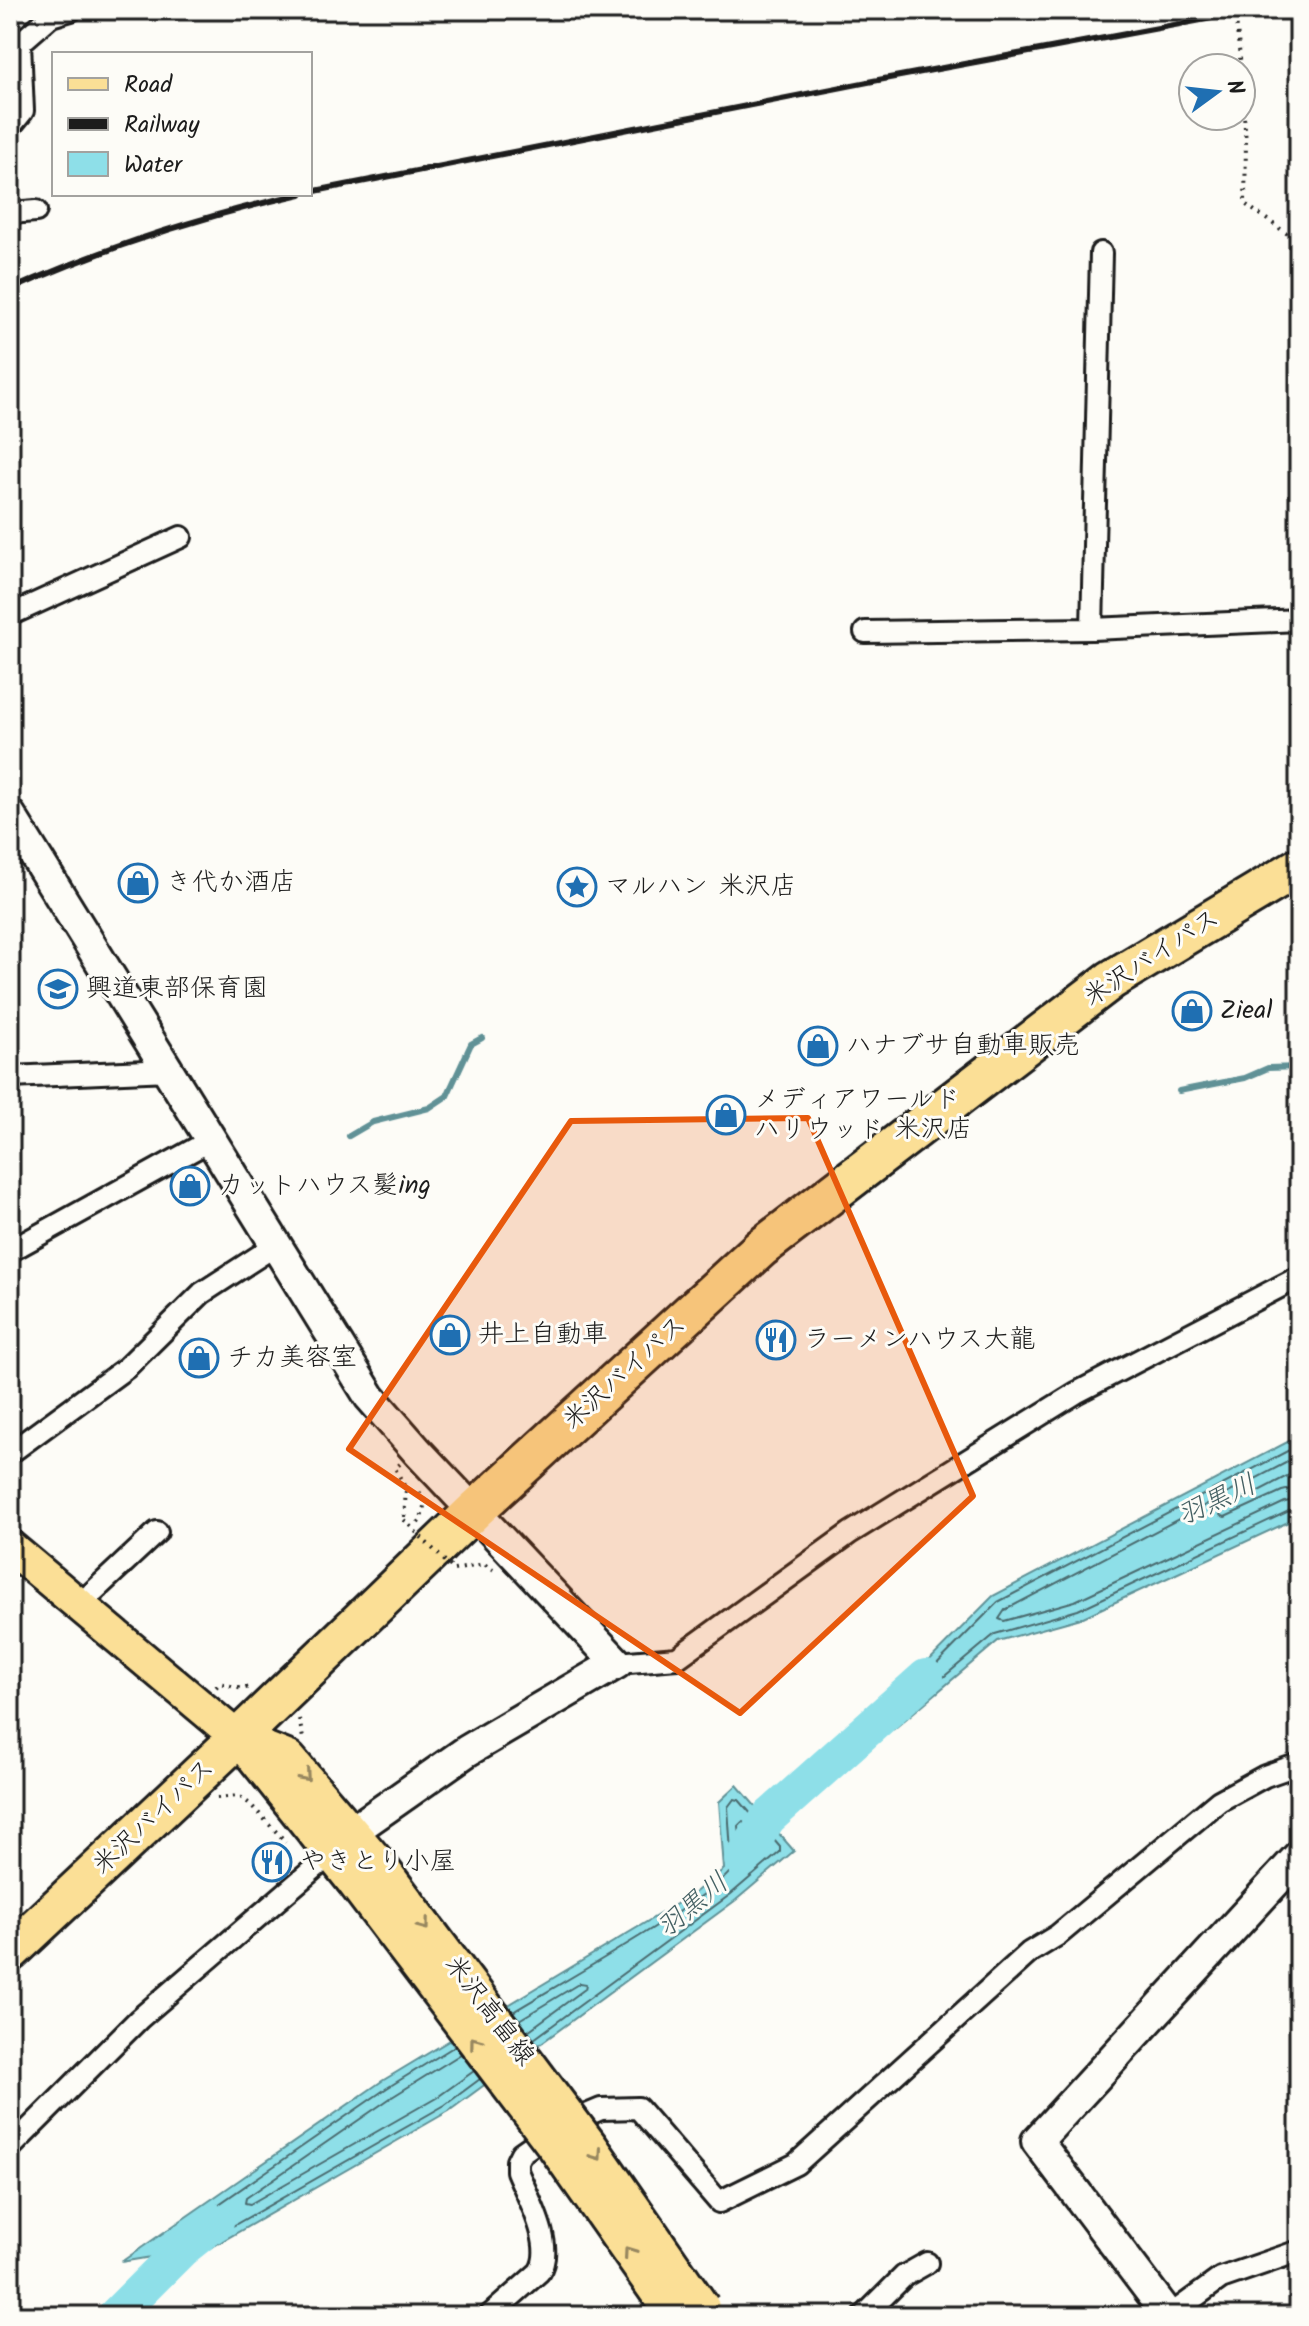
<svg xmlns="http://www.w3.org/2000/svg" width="1309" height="2326" viewBox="0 0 1309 2326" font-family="Kalam,'Klee One',sans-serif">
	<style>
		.water { fill: #8edfe8; stroke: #609196; stroke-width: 2 }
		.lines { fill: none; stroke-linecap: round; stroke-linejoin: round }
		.shore { stroke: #4a6a6e; stroke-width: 2 }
		.stream { stroke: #609196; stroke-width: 6 }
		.river { stroke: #8edfe8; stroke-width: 36 }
		.street-casing { stroke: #1c1c1c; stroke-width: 26 }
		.secondary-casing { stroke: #1c1c1c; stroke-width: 36 }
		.primary-casing { stroke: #1c1c1c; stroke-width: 38 }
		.highway-casing { stroke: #1c1c1c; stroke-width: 44 }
		.path { stroke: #1c1c1c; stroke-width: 4; stroke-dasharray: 2 6; stroke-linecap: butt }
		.street { stroke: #fdfcf7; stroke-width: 20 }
		.secondary { stroke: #fdfcf7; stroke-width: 30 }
		.primary { stroke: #fbdf96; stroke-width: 32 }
		.highway { stroke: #fbdf96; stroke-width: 38 }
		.rail { stroke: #1c1c1c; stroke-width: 6 }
		.primary-bridge-casing { stroke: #1c1c1c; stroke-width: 38; stroke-linecap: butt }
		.path-bridge { stroke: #1c1c1c; stroke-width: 4; stroke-dasharray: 2 6; stroke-linecap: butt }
		.primary-bridge { stroke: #fbdf96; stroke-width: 32 }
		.oneway { stroke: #97875f }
		.marked { fill: #e8590c; fill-opacity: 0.2; stroke: #e8590c; stroke-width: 6; stroke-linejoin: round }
		.labels { text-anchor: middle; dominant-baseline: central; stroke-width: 6; stroke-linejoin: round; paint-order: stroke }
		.poi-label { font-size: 26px; fill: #1c1c1c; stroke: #fdfcf7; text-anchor: start }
		.street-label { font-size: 26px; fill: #1c1c1c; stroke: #fdfcf7 }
		.water-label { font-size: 28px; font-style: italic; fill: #446063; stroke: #fdfcf7 }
	</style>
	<rect width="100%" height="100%" fill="#fdfcf7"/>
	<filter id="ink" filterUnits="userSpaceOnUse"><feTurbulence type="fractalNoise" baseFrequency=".0125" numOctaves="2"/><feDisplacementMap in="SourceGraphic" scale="16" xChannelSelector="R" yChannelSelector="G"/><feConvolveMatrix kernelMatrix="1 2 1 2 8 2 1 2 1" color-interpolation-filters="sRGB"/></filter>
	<g filter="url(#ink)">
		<path class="water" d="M1299 1436V1517L1081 1618 998 1641 894 1729 887 1703 993 1596Z
			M737 1785 794 1851 736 1900 449 2111 212 2247 121 2262 382 2081 693 1894 724 1869 719 1802Z"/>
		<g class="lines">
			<path class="shore" d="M1299 1445 998 1602 897 1704V1710L903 1711 995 1634 1078 1610 1289 1511 1299 1510
				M1299 1456 1005 1610 999 1619 1004 1621 1075 1601 1285 1502 1299 1499
				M1299 1470 1222 1510 1220 1515 1225 1517 1282 1491 1299 1487
				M743 1822 767 1848 746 1867 742 1864 739 1826Z
				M513 2012C545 1992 725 1891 732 1868L728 1807 734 1799 739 1800 780 1847V1852L731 1894 534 2039
				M519 2020 580 1983 586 1984 585 1989 528 2031
				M455 2046 387 2088 170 2238 169 2243 172 2245 210 2239 445 2105 480 2079
				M461 2054 392 2097 246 2198 245 2203 250 2204 439 2096 474 2071"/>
			<path class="stream" d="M1179 1091 1245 1078 1268 1068 1299 1067
				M349 1136 373 1122 429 1108 447 1096 471 1044 482 1038"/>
			<path class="river" d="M742 1860 768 1818 926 1677
				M115 2316 181 2250 216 2222"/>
			<g class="street-casing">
				<path id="street" d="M10 127 23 111 20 43 51 16 71 10
					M10 213 36 211
					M10 615 181 537
					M1092 629 1101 253
					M865 632 1092 629 1299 620
					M10 1077 169 1070
					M10 1251 211 1140
					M10 1453 126 1368 202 1293 276 1245
					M79 1605 157 1532
					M617 1663 677 1658 850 1533 1076 1393 1299 1277
					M10 2148 139 2019 331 1854
					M489 2316 539 2272C556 2246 528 2198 517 2171V2161L521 2153 558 2127 601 2109 638 2108 719 2202 796 2164 1030 1952 1058 1935 1219 1801 1265 1776 1299 1764
					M864 2316 904 2276 927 2263
					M1169 2316 1221 2278 1299 2251"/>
			</g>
			<g class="secondary-casing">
				<path id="secondary" d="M10 815 370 1397 418 1452 617 1663 467 1751 353 1831 335 1850
					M1169 2316 1037 2141 1299 1856"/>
			</g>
			<g class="primary-casing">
				<path id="primary" d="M10 1547 238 1738 351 1879
					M241 1739 289 1758 378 1862"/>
			</g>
			<g class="highway-casing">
				<path id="highway" d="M10 1952 238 1738 475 1510 761 1248 1111 980 1299 867"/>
			</g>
			<path class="path" d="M1235 10 1241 68
				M1241 70 1246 143 1245 204 1299 242
				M400 1464 395 1468 406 1489 404 1520
				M418 1523 421 1519 425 1502 419 1491
				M454 1570 484 1564 493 1570
				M216 1687 220 1683 242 1689 249 1687
				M299 1719 303 1738
				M217 1798 239 1796 250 1804 286 1842"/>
			<use href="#street" class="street"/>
			<use href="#secondary" class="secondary"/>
			<use href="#primary" class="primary"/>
			<use href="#highway" class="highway"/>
			<path class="rail" d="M310 192 873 81 1255 10
				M10 290C102 249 202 216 301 194"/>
			<g class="primary-bridge-casing">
				<path id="primary-bridge" d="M378 1862 592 2147 703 2307
					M351 1879 555 2148 673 2316"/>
			</g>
			<path class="path-bridge" d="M404 1520 454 1570"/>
			<use href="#primary-bridge" class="primary-bridge"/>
		</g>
		<defs><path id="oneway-chevron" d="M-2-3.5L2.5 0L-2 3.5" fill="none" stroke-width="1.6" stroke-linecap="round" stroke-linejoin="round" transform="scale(2)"/></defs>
		<g class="oneway">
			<use href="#oneway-chevron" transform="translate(305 1776) rotate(49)"/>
			<use href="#oneway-chevron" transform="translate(424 1925) rotate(53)"/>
			<use href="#oneway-chevron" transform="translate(475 2042) rotate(-127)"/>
			<use href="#oneway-chevron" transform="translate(597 2155) rotate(55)"/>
			<use href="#oneway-chevron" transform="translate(629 2252) rotate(-125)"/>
		</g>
	</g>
	<path class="marked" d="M808 1118 973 1496 740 1713 349 1449 571 1121Z"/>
	<defs>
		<g id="shop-ring" transform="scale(2)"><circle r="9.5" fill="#fdfcf7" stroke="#1f6fb2" stroke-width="1.5"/><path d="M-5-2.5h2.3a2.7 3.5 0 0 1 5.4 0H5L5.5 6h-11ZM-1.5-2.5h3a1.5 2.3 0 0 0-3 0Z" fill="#1f6fb2"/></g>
		<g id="sight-ring" transform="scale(2)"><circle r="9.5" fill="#fdfcf7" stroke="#1f6fb2" stroke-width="1.5"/><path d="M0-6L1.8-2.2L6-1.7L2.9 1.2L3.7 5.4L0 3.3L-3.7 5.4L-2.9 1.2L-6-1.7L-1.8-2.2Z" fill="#1f6fb2"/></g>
		<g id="school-ring" transform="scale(2)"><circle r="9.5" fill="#fdfcf7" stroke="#1f6fb2" stroke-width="1.5"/><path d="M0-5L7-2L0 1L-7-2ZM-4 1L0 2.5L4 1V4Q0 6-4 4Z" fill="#1f6fb2"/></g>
		<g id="restaurant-ring" transform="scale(2)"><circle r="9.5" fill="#fdfcf7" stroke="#1f6fb2" stroke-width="1.5"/><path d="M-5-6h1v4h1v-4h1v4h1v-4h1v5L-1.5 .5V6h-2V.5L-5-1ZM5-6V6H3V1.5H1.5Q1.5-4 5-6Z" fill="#1f6fb2"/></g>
	</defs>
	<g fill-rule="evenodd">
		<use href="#shop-ring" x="138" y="883"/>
		<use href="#sight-ring" x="577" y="887"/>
		<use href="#school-ring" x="58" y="989"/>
		<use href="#shop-ring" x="1192" y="1011"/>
		<use href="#shop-ring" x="818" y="1046"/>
		<use href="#shop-ring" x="726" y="1115"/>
		<use href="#shop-ring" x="190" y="1186"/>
		<use href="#shop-ring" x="450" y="1335"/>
		<use href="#restaurant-ring" x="776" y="1340"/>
		<use href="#shop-ring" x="199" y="1358"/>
		<use href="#restaurant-ring" x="272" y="1862"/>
	</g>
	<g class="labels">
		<g class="poi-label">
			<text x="166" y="883">き代か酒店</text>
			<text x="605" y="887">マルハン 米沢店</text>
			<text x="86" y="989">興道東部保育園</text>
			<text x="1220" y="1011">Zieal</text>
			<text x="846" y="1046">ハナブサ自動車販売</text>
			<text x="754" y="1100">メディアワールド<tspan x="754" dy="30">ハリウッド 米沢店</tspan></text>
			<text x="218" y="1186">カットハウス髪ing</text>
			<text x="478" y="1335">井上自動車</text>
			<text x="804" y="1340">ラーメンハウス大龍</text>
			<text x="227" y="1358">チカ美容室</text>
			<text x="300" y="1862">やきとり小屋</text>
		</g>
		<g class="street-label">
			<text transform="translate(1152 958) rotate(-33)">米沢バイパス</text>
			<text transform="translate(625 1373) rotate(-42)">米沢バイパス</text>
			<text transform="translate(154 1817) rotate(-43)">米沢バイパス</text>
			<text transform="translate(489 2011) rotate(53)">米沢高畠線</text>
		</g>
		<g class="water-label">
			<text transform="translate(1217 1501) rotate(-25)">羽黒川</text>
			<text transform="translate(693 1906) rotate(-40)">羽黒川</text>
		</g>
	</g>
	<rect width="1309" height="2326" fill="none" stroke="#fdfcf7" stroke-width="40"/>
	<rect x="20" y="20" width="1269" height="2286" fill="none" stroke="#1c1c1c" stroke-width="3" filter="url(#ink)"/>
	<rect x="52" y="52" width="260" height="144" fill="#fdfcf7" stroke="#a3a29f" stroke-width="2"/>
	<rect x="68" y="78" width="40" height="12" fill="#fbdf96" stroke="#a3a29f" stroke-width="2"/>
	<text x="124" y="92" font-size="24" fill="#1c1c1c">Road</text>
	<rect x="68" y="118" width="40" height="12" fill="#1c1c1c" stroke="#a3a29f" stroke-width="2"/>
	<text x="124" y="132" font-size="24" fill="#1c1c1c">Railway</text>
	<rect x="68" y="152" width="40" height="24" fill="#8edfe8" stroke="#a3a29f" stroke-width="2"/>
	<text x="124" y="172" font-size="24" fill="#1c1c1c">Water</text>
	<g transform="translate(1217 92) rotate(75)"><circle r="38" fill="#fdfcf7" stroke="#a3a29f" stroke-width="2"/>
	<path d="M0-6L14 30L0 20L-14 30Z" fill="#1f6fb2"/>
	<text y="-12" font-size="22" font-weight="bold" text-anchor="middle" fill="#1c1c1c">N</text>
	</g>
</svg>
